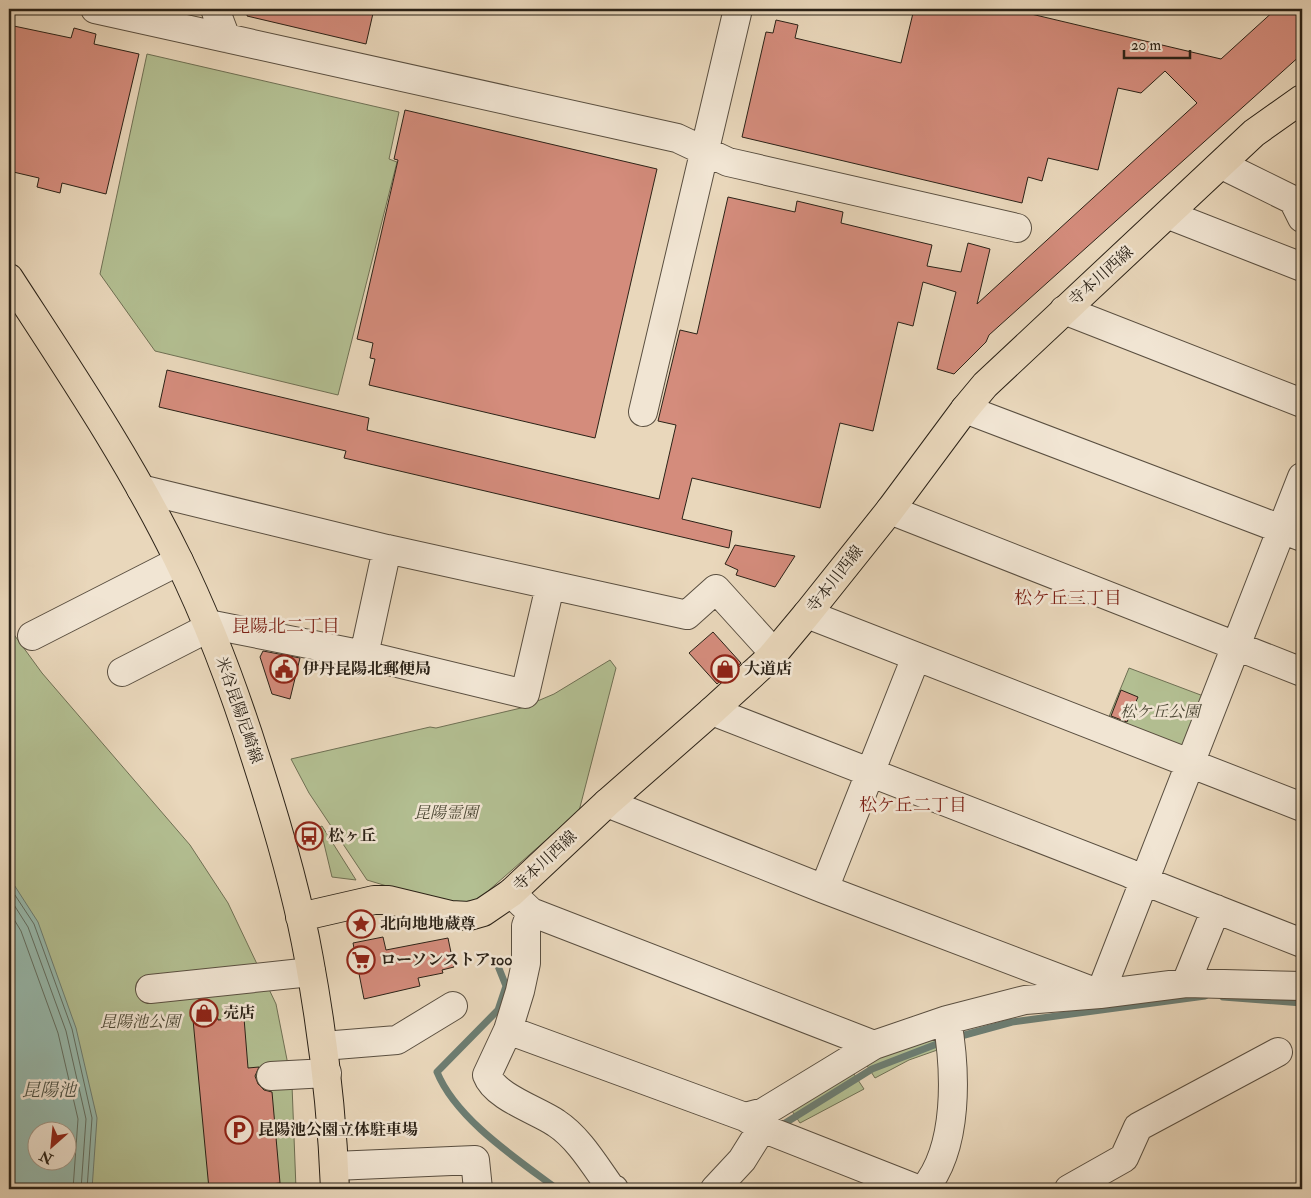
<svg xmlns="http://www.w3.org/2000/svg" width="1311" height="1198" viewBox="0 0 1311 1198" font-family="'IM FELL Double Pica','Noto Serif JP',serif">
	<style>
		.green { fill: #b3bf92; stroke: #6f7054; fill-rule: evenodd }
		.water { fill: #97baae; stroke: #6c7d72; fill-rule: evenodd }
		.lines { fill: none; stroke-linecap: round; stroke-linejoin: round }
		.shore { stroke: #616e62; stroke-width: 1 }
		.stream { stroke: #6c7d72; stroke-width: 7 }
		.building { fill: #d48c7c; stroke: #2b2217 }
		.minor-casing { stroke: #5a4f40; stroke-width: 30 }
		.major-casing { stroke: #2b2217; stroke-width: 30 }
		.minor { stroke: #f1e5d3; stroke-width: 28 }
		.major { stroke: #e9d7bb; stroke-width: 28 }
		.labels { text-anchor: middle; dominant-baseline: central; stroke-width: 5; stroke-linejoin: round; paint-order: stroke }
		.street-label { font-size: 16px; fill: #2b2217; stroke: #f1e5d3 }
		.poi-label { font-size: 16px; font-weight: bold; fill: #2b2217; stroke: #f1e5d3; text-anchor: start }
		.park-label { font-size: 16px; font-style: italic; fill: #4d4936; stroke: #f1e5d3 }
		.neighbourhood-label { font-size: 18px; fill: #7a1f14; stroke: #f1e5d3 }
		.water-label { font-size: 18px; font-style: italic; fill: #4b5044; stroke: #f1e5d3 }
	</style>
	<rect width="100%" height="100%" fill="#e9d7bb"/>
	<filter id="stains"><feTurbulence type="fractalNoise" baseFrequency=".004" numOctaves="4"/><feColorMatrix values="0 0 0 0 .2 0 0 0 0 .09 0 0 0 0 .02 0 0 0 .5 -.17"/></filter>
	<radialGradient id="worn" r=".72"><stop offset=".6" stop-color="#630" stop-opacity="0"/><stop offset="1" stop-color="#630" stop-opacity=".3"/></radialGradient>
	<path class="green" d="M147 54 399 112 389 159 397 162 338 395 155 351 100 274Z
		M9 624 15 636 42 673 190 845 228 903 276 1004 292 1085 296 1189H9ZM38 1130H68V1160H38Z
		M610 660 616 668 579 811 479 899 450 905 367 880 309 793 291 759 430 727 436 728 521 708 554 694Z
		M1129 668 1206 697 1184 754 1106 724Z
		M322 826 356 880 332 877 320 827Z
		M940 1036 943 1048 909 1060 875 1078 866 1064 886 1054Z
		M852 1071 864 1089 800 1123 790 1108Z"/>
	<path class="water" d="M9 877 38 922 76 1028 97 1118 92 1189H9ZM38 1130H68V1160H38Z"/>
	<g class="lines">
		<path class="shore" d="M9 886 34 924 72 1029 92 1118 87 1189
			M9 897 28 927 66 1031 86 1119 81 1189
			M9 911 21 931 58 1033 78 1119 73 1189"/>
		<path class="stream" d="M496 961 506 986 498 1010 437 1072C456 1119 517 1159 557 1189
			M1223 997 1302 1003
			M961 1036 1012 1022 1205 996
			M782 1125 872 1069 942 1042"/>
	</g>
	<path class="building" d="M248 9H374L366 44 247 16Z
		M914 9H1010L1221 59 1276 9H1302V54L989 335 986 342 954 374 937 369 956 292 923 282 913 326 898 322 873 431 840 423 820 508 692 478 682 519 732 531 729 548 344 458 346 451 159 407 167 370 369 418 367 430 659 499 676 425 658 421 680 330 697 334 728 197 795 212 797 201 843 212 841 223 932 245 927 266 961 272 968 243 990 249 977 304 1197 103 1165 71 1141 93 1118 88 1098 170 1048 158 1042 181 1028 177 1022 203 742 137 766 32 773 33 776 20 798 25 795 38 901 63Z
		M9 25 71 38 74 28 96 34 94 44 139 54 106 194 62 183 60 193 37 187 39 178 9 171Z
		M405 110 657 169 595 438 369 385 375 359 370 358 373 343 357 339 398 160 394 159Z
		M735 545 795 556 775 587 736 575 738 570 725 564Z
		M713 632 741 663 717 684 689 653Z
		M263 651 300 658 290 699 272 694 260 657Z
		M1121 690 1138 697 1127 722 1111 716Z
		M383 937 386 950 448 938 454 967 442 970 443 973 418 978 420 986 364 999 353 943Z
		M215 1004 218 1020 244 1018 248 1068 259 1067 255 1076 258 1084 264 1090 272 1092 280 1183 261 1185V1189H209L192 1009Z"/>
	<g class="lines">
		<g class="minor-casing">
			<path id="minor" d="M95 9 677 138 728 162 1017 228
				M215 9 226 38
				M1222 165 1293 200 1302 218
				M1169 215 1302 267
				M1064 310 1302 403
				M965 409 1302 537
				M643 412 738 9
				M141 489 387 549 687 615 716 589 774 653
				M890 510 1302 672
				M807 614 1302 807
				M208 624 364 655 525 694 550 586
				M32 636 179 561
				M364 655 387 549
				M122 672 210 627
				M712 711 1129 873 1144 881 1302 943
				M607 803 824 889 1100 994 1302 477
				M824 889 916 657
				M511 893 531 912 874 1045
				M531 912 526 926V963L520 991 508 1030 487 1075C495 1097 537 1110 556 1123 579 1138 595 1166 611 1188L614 1189
				M1186 983 1216 909
				M150 989 311 972
				M508 1030 745 1117 762 1128 912 1187 914 1189
				M323 1046 397 1040 453 1006
				M271 1076 327 1073
				M745 1117 764 1112 874 1045 947 1020 1025 1000 1100 994 1186 983 1302 986
				M334 1166 475 1160 478 1189
				M715 1189 742 1160 762 1128
				M924 1189C959 1148 956 1071 947 1020
				M1069 1189 1124 1158 1138 1127 1278 1052"/>
		</g>
		<g class="major-casing">
			<path id="major" d="M9 278C68 369 129 459 177 557 209 622 234 689 256 759 277 824 297 891 309 959 323 1035 332 1112 335 1189
				M300 917 374 900H389L451 915 469 916 483 912 511 893 607 803 712 711 771 657 807 614 890 510 965 409 985 385 1254 133 1302 99"/>
		</g>
		<use href="#minor" class="minor"/>
		<use href="#major" class="major"/>
	</g>
	<defs>
		<g id="civic-ring" transform="scale(1.4375)"><circle r="9.5" fill="#f1e5d3" stroke="#8f2418" stroke-width="1.5"/><path d="M-.6-6.5H3V-4.5H.6V-3L4-1V1h2V6H-6V1h2V-1L-.6-3ZM-1.2 2.5V6h2.4V2.5Z" fill="#8f2418"/></g>
		<g id="shop-ring" transform="scale(1.4375)"><circle r="9.5" fill="#f1e5d3" stroke="#8f2418" stroke-width="1.5"/><path d="M-5-2.5h2.3a2.7 3.5 0 0 1 5.4 0H5L5.5 6h-11ZM-1.5-2.5h3a1.5 2.3 0 0 0-3 0Z" fill="#8f2418"/></g>
		<g id="bus-ring" transform="scale(1.4375)"><circle r="9.5" fill="#f1e5d3" stroke="#8f2418" stroke-width="1.5"/><path d="M-5-6H5V4H4V6H2V4H-2V6H-4V4H-5ZM-3.5-4V0h7V-4ZM-3.5 1.2v1.5H-2V1.2ZM2 1.2v1.5H3.5V1.2Z" fill="#8f2418"/></g>
		<g id="sight-ring" transform="scale(1.4375)"><circle r="9.5" fill="#f1e5d3" stroke="#8f2418" stroke-width="1.5"/><path d="M0-6L1.8-2.2L6-1.7L2.9 1.2L3.7 5.4L0 3.3L-3.7 5.4L-2.9 1.2L-6-1.7L-1.8-2.2Z" fill="#8f2418"/></g>
		<g id="supermarket-ring" transform="scale(1.4375)"><circle r="9.5" fill="#f1e5d3" stroke="#8f2418" stroke-width="1.5"/><path d="M-6-5.5h2.5l.6 2H6L4.5 2H-2.5L-4.4-4H-6ZM-1.5 3.2a1.3 1.3 0 1 0 .1 0ZM3 3.2a1.3 1.3 0 1 0 .1 0Z" fill="#8f2418"/></g>
		<g id="parking-ring" transform="scale(1.4375)"><circle r="9.5" fill="#f1e5d3" stroke="#8f2418" stroke-width="1.5"/><path d="M-3.5-5.5H1a3.5 3.5 0 0 1 0 7H-1V5.5H-3.5ZM-1-3.4V-.6H.8a1.4 1.4 0 0 0 0-2.8Z" fill="#8f2418"/></g>
	</defs>
	<g fill-rule="evenodd">
		<use href="#civic-ring" x="284" y="669"/>
		<use href="#shop-ring" x="725" y="669"/>
		<use href="#bus-ring" x="309" y="836"/>
		<use href="#sight-ring" x="361" y="924"/>
		<use href="#supermarket-ring" x="361" y="960"/>
		<use href="#shop-ring" x="204" y="1013"/>
		<use href="#parking-ring" x="239" y="1130"/>
	</g>
	<g class="labels">
		<g class="street-label">
			<text transform="translate(1101 276) rotate(-42)">寺本川西線</text>
			<text transform="translate(835 579) rotate(-52)">寺本川西線</text>
			<text transform="translate(239 710) rotate(71)">米谷昆陽尼崎線</text>
			<text transform="translate(545 861) rotate(-43)">寺本川西線</text>
		</g>
		<g class="poi-label">
			<text x="303" y="669">伊丹昆陽北郵便局</text>
			<text x="744" y="669">大道店</text>
			<text x="328" y="836">松ヶ丘</text>
			<text x="380" y="924">北向地地蔵尊</text>
			<text x="380" y="960">ローソンストア100</text>
			<text x="223" y="1013">売店</text>
			<text x="258" y="1130">昆陽池公園立体駐車場</text>
		</g>
		<g class="park-label">
			<text x="1160" y="712">松ケ丘公園</text>
			<text x="446" y="813">昆陽霊園</text>
			<text x="140" y="1022">昆陽池公園</text>
		</g>
		<g class="neighbourhood-label">
			<text x="1068" y="598">松ケ丘三丁目</text>
			<text x="286" y="626">昆陽北二丁目</text>
			<text x="913" y="805">松ケ丘二丁目</text>
		</g>
		<g class="water-label">
			<text x="49" y="1090">昆陽池</text>
		</g>
	</g>
	<rect width="1311" height="1198" fill="none" stroke="#e9d7bb" stroke-width="30"/>
	<rect x="10" y="10" width="1291" height="1178" fill="none" stroke="#2b2217" stroke-width="2.5"/>
	<rect x="15" y="15" width="1281" height="1168" fill="none" stroke="#2b2217"/>
	<g transform="translate(52 1146) rotate(207)"><circle r="24" fill="#f1e5d3" stroke="#a29788"/>
	<path d="M0-4L9 19L0 12L-9 19Z" fill="#8f2418"/>
	<text y="-8" font-size="14" font-weight="bold" text-anchor="middle" fill="#2b2217">N</text>
	</g>
	<path d="M1124 50v8h66v-8" fill="none" stroke="#2b2217" stroke-width="2.5"/>
	<text x="1131" y="50" font-size="15" fill="#2b2217" stroke="#f1e5d3" stroke-width="4" paint-order="stroke">20 m</text>
	<rect width="100%" height="100%" filter="url(#stains)"/>
	<rect width="100%" height="100%" fill="url(#worn)"/>
</svg>
